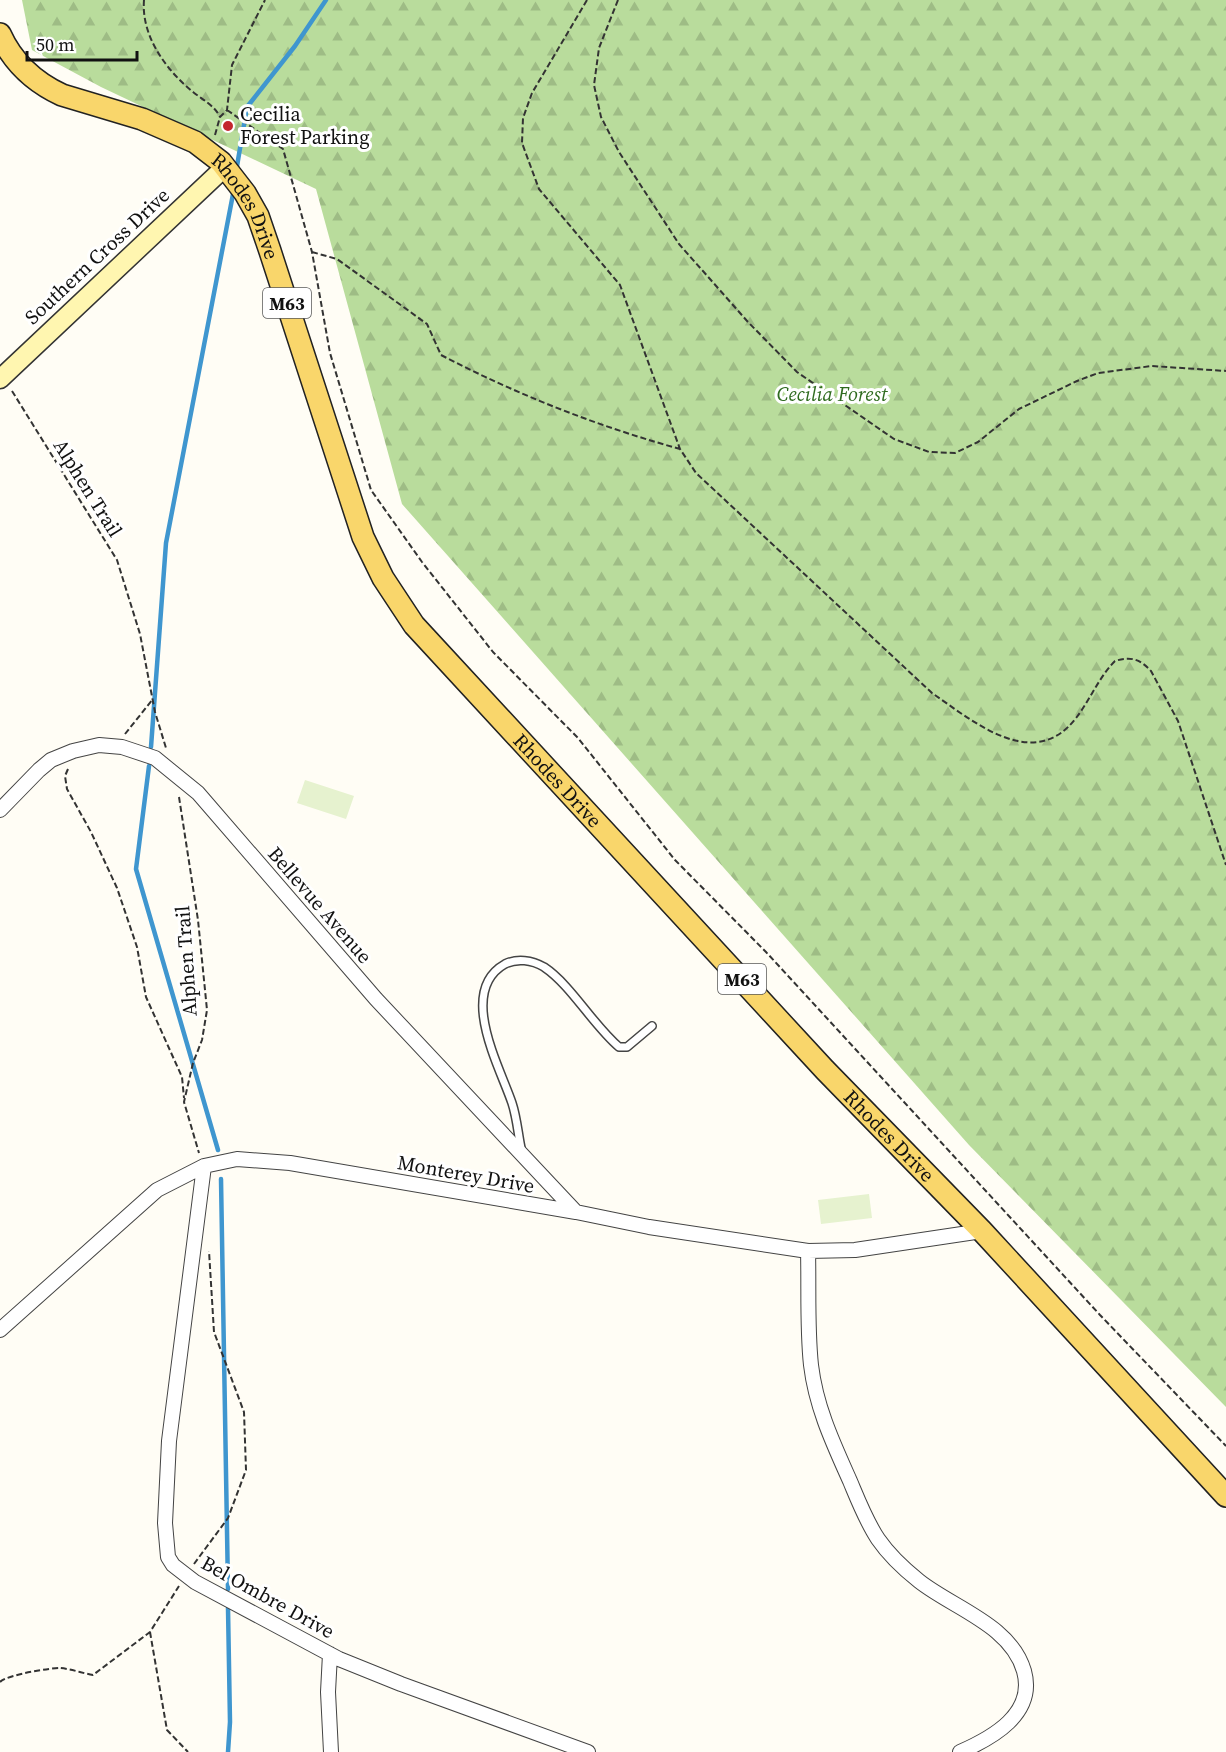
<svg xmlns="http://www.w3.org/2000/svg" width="1226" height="1752" viewBox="0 0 1226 1752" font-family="'Source Serif 4',serif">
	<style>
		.forest { fill: url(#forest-firs) }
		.pitch { fill: #e6f2cf }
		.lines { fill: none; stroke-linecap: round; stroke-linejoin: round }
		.stream { stroke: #3f96cf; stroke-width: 4.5 }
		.lane-casing { stroke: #444; stroke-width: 10 }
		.street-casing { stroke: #444; stroke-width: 16 }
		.secondary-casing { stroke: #333; stroke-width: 21 }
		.primary-casing { stroke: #222; stroke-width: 24 }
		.path { stroke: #333; stroke-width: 2; stroke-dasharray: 6 3; stroke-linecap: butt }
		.lane { stroke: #fff; stroke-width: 7 }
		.street { stroke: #fff; stroke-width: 14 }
		.secondary { stroke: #fff6b0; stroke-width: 18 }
		.primary { stroke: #f9d66b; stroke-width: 21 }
		.poi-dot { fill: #c4262e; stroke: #fff; stroke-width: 2 }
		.labels { text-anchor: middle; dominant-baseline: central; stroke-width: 6; stroke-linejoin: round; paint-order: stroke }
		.shield { fill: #fff; stroke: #585858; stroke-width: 1.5 }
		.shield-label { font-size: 18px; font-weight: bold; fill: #111 }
		.poi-label { font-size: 20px; fill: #111; stroke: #fff; text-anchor: start }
		.street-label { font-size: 20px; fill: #111; stroke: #fff }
		.park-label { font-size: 20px; font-style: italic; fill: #2f6b1f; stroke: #fff }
	</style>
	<defs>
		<pattern id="forest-firs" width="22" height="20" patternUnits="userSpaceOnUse" patternTransform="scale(1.5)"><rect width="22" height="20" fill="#b9dc9c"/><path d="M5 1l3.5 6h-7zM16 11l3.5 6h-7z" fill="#9ebc85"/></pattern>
	</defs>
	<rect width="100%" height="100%" fill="#fffdf5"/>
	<path class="forest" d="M22 0H1226V1407L969 1145 402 504 316 189 101 87 32 50Z"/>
	<path class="pitch" d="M305 780 354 796 346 819 297 803Z
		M869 1194 872 1218 821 1224 818 1200Z"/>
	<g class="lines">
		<path class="stream" d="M236 172 247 107 295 46 326 0
			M151 747 166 543 234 189
			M149 766 136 869 218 1150
			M221 1179 228 1589
			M228 1752 230 1722 228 1608"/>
		<g class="lane-casing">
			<path id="lane" d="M521 1148C518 1134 517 1118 512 1103 500 1067 457 991 505 964 517 958 532 960 544 967 571 985 593 1025 619 1047H627L652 1026"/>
		</g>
		<g class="street-casing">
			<path id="street" d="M0 810 39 770 51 760 73 751 99 745 122 747 155 758 198 793 376 999 575 1211
				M204 1166 169 1441 165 1523 168 1557 173 1565 195 1582 339 1659 401 1684 588 1752
				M808 1251C809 1289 807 1328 811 1365 816 1407 833 1443 850 1481 858 1500 866 1521 878 1539 889 1555 904 1569 919 1581 953 1608 1011 1625 1024 1671 1036 1714 992 1738 960 1752
				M0 1330 157 1190 204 1166 237 1159 290 1163 576 1212 649 1227 808 1251 855 1250 982 1231
				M330 1654 328 1692 331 1752"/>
		</g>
		<g class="secondary-casing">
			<path id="secondary" d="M0 379 225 167"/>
		</g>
		<g class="primary-casing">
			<g id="primary">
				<path id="s1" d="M0 34C13 63 34 82 62 95L142 119 195 142 221 162 245 193 258 216 270 251 363 537 383 578 414 625 825 1070 982 1231 1226 1496"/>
			</g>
		</g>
		<path class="path" d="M144 0C141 36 166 70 193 92 203 100 215 106 220 117
			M587 0 532 93 523 118 522 143 539 189 620 285 680 449 696 473 932 693C974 722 1034 773 1076 718 1090 700 1099 677 1115 661 1131 656 1140 659 1151 671L1178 721 1226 865
			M618 0 599 48 594 85 601 117 619 152 679 244 748 322 797 372 894 439 929 452 955 453 978 442 1019 409 1077 381 1098 373 1152 366 1226 371
			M227 110 283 149 312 252 330 353 371 490 422 562 493 652 578 738 675 860 766 952 1100 1315 1226 1446
			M215 135 220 117 227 110 232 65 265 0
			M312 252 337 259 427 324 441 355C518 395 597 426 680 449
			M12 391 117 560 140 634 155 712 166 748
			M125 734 153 699
			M68 769 65 776 67 789 91 832 117 888 137 947 146 997 182 1077 184 1098
			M179 797 198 920 207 1010 202 1040 193 1063 184 1102 199 1153
			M194 1564 228 1518 246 1470 244 1412 214 1332 209 1251
			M150 1632 167 1730 188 1752
			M0 1682C6 1675 50 1668 60 1668 71 1669 82 1673 93 1675L150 1632 179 1586"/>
		<use href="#lane" class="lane"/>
		<use href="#street" class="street"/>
		<use href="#secondary" class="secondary"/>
		<use href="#primary" class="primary"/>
	</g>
	<circle class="poi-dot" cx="228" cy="126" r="6"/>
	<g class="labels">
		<g class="shield">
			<rect x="263" y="288" width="48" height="30" rx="4.5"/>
			<rect x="718" y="964" width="48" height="30" rx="4.5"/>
		</g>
		<g class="shield-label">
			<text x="287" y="303">M63</text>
			<text x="742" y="979">M63</text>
		</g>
		<g class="poi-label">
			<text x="240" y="114">Cecilia<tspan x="240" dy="23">Forest Parking</tspan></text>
		</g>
		<g class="street-label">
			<text stroke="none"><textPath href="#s1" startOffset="314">Rhodes Drive</textPath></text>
			<text transform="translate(97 256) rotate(-43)">Southern Cross Drive</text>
			<text transform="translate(88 488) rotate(58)">Alphen Trail</text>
			<text stroke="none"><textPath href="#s1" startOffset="980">Rhodes Drive</textPath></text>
			<text transform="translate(320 905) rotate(49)">Bellevue Avenue</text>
			<text transform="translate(186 961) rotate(-94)">Alphen Trail</text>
			<text stroke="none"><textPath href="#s1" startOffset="1466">Rhodes Drive</textPath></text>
			<text transform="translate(466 1174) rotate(10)">Monterey Drive</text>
			<text transform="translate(268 1597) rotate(29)">Bel Ombre Drive</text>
		</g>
		<g class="park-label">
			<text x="832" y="394">Cecilia Forest</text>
		</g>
	</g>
	<path d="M27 51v9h110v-9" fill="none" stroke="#111111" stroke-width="3"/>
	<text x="36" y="51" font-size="18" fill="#111111" stroke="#ffffff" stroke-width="4.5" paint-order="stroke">50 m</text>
</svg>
